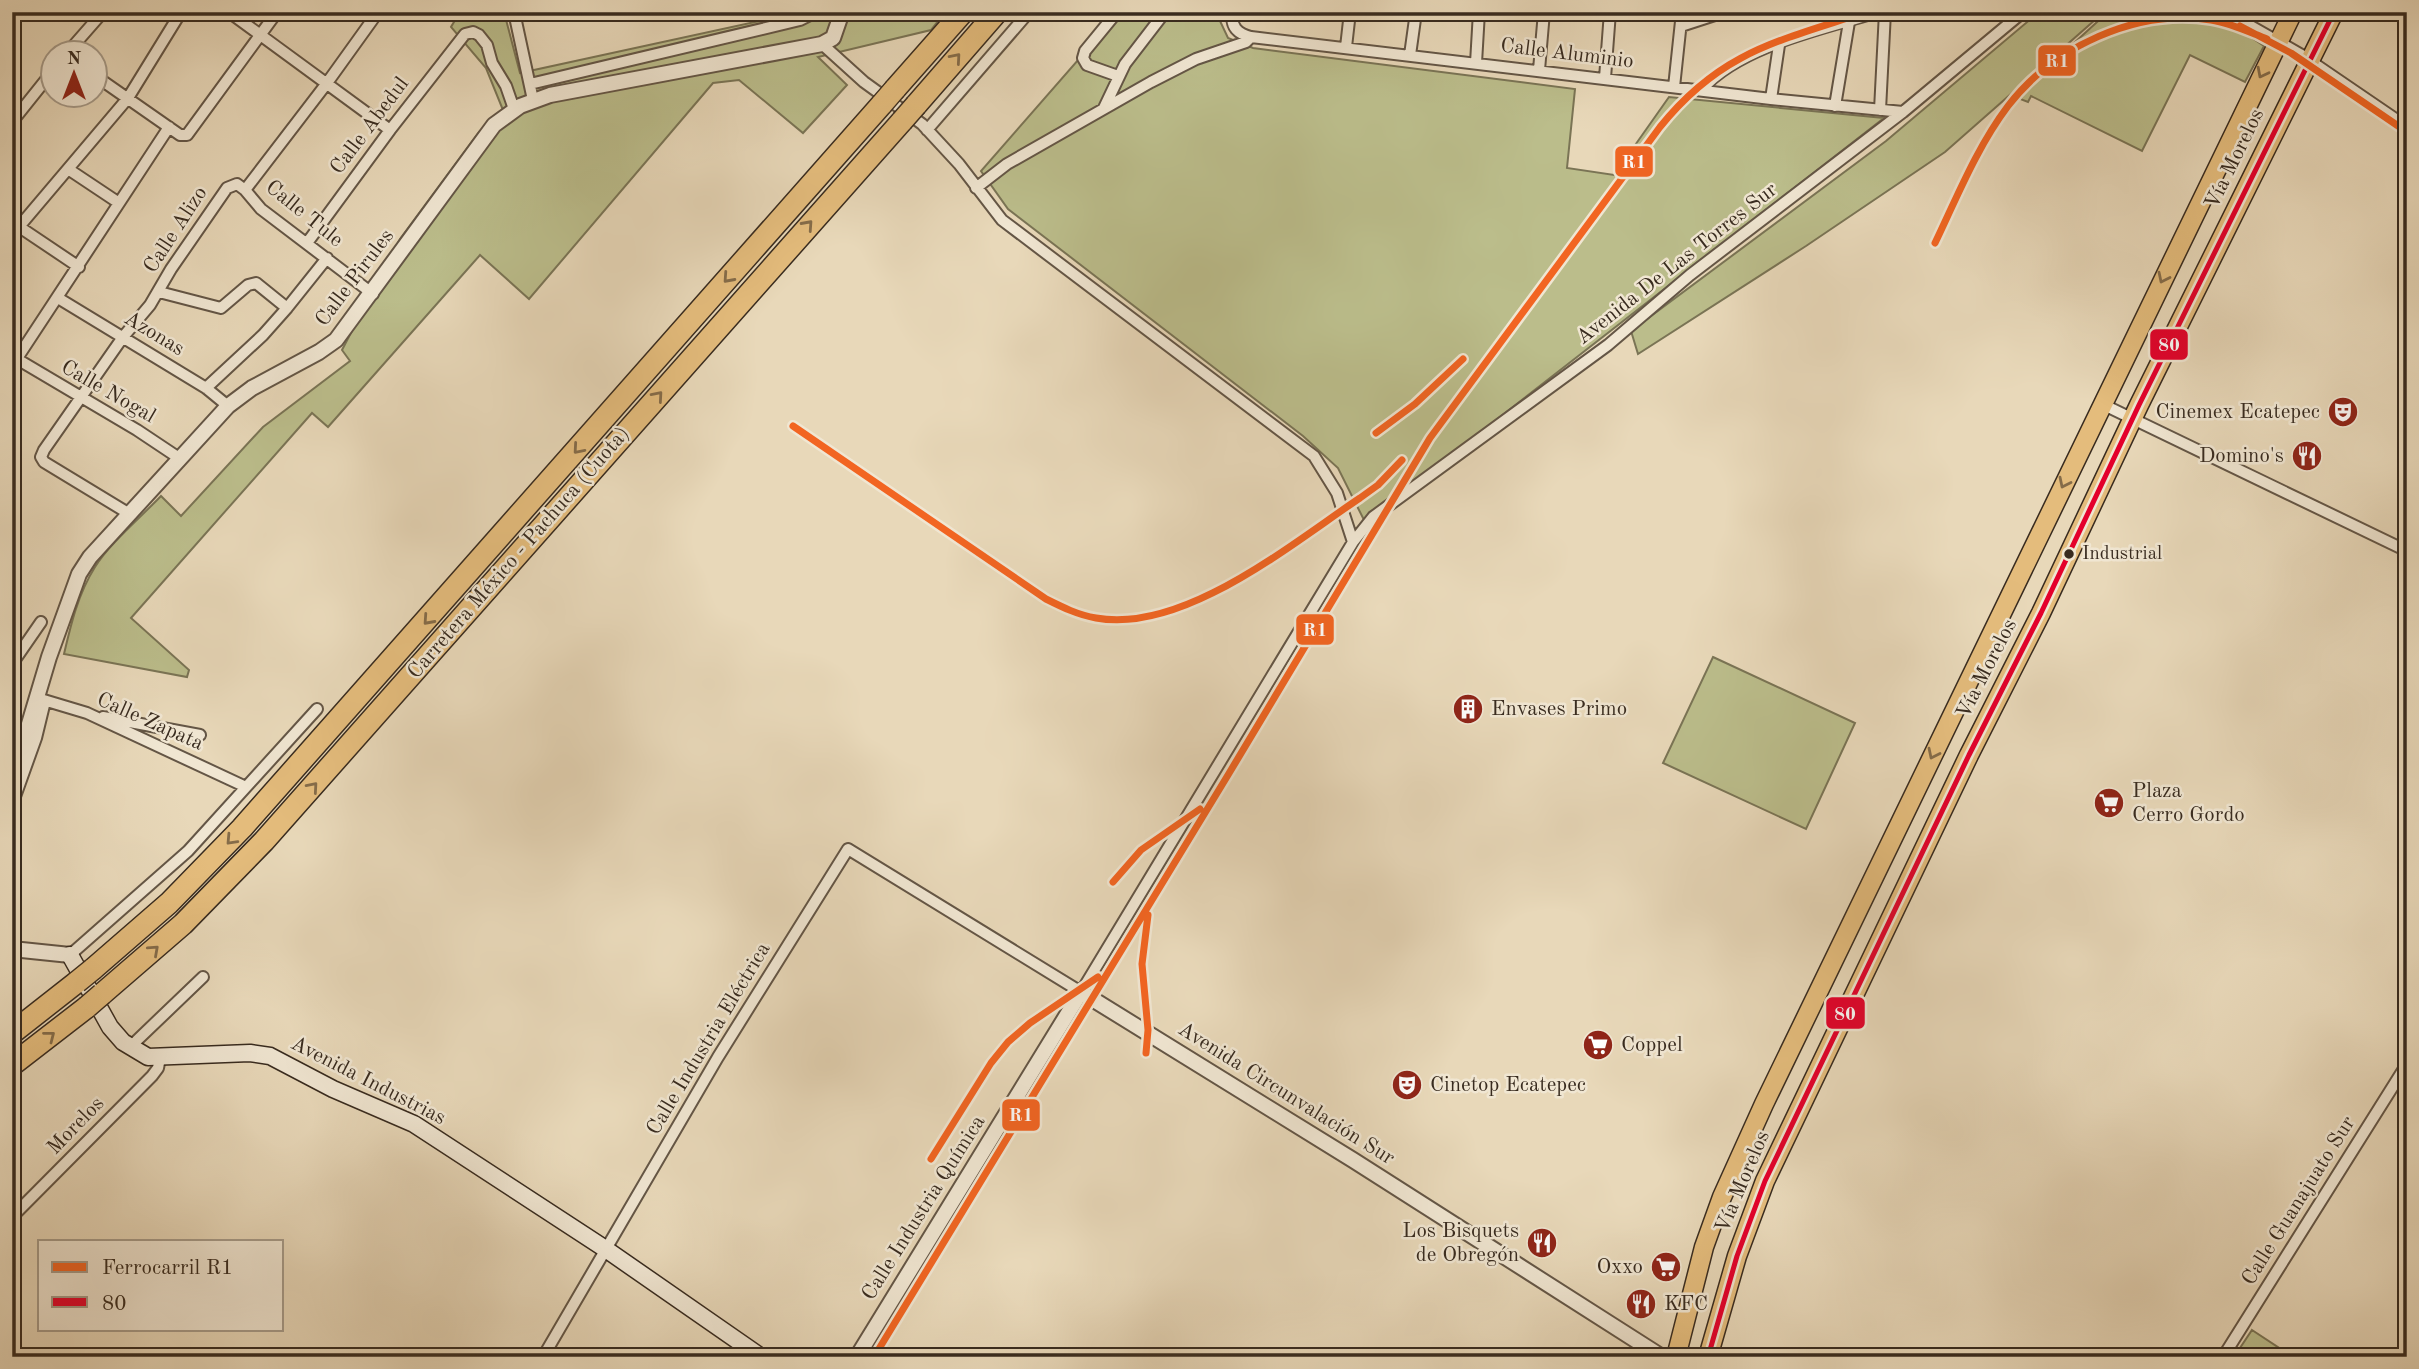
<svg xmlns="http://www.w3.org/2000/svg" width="2419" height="1369" viewBox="0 0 2419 1369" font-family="'Old Standard TT',serif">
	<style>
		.green { fill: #bbbd8b; stroke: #7a7455; stroke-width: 2 }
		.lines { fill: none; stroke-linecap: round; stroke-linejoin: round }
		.pedestrian-casing { stroke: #645646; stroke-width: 12 }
		.minor-casing { stroke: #645646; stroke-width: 14 }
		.tertiary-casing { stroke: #645646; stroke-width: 18 }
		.secondary-casing { stroke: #382b1f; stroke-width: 19 }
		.primary-casing { stroke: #382b1f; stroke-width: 21 }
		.motorway-casing { stroke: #382b1f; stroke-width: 24 }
		.pedestrian { stroke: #f0e6d2; stroke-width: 9 }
		.minor { stroke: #f0e6d2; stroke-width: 10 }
		.tertiary { stroke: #f0e6d2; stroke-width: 14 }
		.secondary { stroke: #f0e6d2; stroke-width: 16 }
		.primary { stroke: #e4bc7c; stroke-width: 18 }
		.motorway { stroke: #e4bc7c; stroke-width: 21 }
		.motorway-bridge-casing { stroke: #382b1f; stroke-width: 24; stroke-linecap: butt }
		.motorway-bridge { stroke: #e4bc7c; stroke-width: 21 }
		.bus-1-casing { stroke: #f0e6d2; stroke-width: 10 }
		.bus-1 { stroke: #e4002b; stroke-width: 5 }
		.rail-1-casing { stroke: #f0e6d2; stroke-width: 12 }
		.rail-1 { stroke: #f26522; stroke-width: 7 }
		.oneway { stroke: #856c49 }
		.bus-dot { fill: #382b1f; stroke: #f0e6d2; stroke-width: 2.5 }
		.labels { text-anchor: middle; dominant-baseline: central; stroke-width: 5; stroke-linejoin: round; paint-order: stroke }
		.bus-label { font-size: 19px; fill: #382b1f; stroke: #f0e6d2; text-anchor: start }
		.street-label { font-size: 21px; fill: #382b1f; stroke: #f0e6d2 }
		.poi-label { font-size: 21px; fill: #382b1f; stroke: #f0e6d2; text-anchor: start }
		.line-badge { stroke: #f0e6d2; stroke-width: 2.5 }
		.badge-label { font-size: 19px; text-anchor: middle; font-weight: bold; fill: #fff }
	</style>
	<rect width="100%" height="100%" fill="#e8d8b9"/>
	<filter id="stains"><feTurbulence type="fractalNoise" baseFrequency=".00286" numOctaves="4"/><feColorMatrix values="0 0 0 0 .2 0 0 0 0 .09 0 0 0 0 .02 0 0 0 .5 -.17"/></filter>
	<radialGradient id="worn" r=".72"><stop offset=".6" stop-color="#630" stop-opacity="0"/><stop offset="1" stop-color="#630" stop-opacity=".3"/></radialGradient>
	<path class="green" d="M460 12H504L520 73 796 13 945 12 931 30 818 57 847 85 803 133 739 80 713 83 529 299 480 255 328 427 312 413 131 618 189 670 187 677 64 654C71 624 78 594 95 567 108 545 142 516 161 496L181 516 263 427 350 361 342 350 400 239 479 132 503 110 486 68 451 27Z
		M1120 12H1224L1220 21 1228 38 1253 48 1575 89 1567 168 1614 175 1669 97 1884 118 1365 522 1338 468 1303 436 1008 209 981 171Z
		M2039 12H2104L1945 152 1806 246 1638 354 1631 331 1886 141Z
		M2108 12H2213L2264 46 2245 82 2190 55 2142 151 2031 96 2028 102 2015 97Z
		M1713 657 1855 723 1806 829 1663 763Z
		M2252 1330 2293 1357H2234Z"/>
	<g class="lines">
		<g class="pedestrian-casing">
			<path id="pedestrian" d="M1702 90C1741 46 1826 29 1881 12"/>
		</g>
		<g class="minor-casing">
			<path id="minor" d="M229 12 390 130
				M514 12 533 100
				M1117 12 1085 51 1083 58 1087 65 1118 76
				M1233 12C1230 27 1238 34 1251 37L1771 99 1903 112
				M2226 12 2300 54 2407 127
				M1681 26 1724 12
				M822 44 864 82 922 124 959 164 1002 220 1314 456 1337 493 1353 542
				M1346 47 1350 12
				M68 52 103 12
				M1410 55 1416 12
				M1476 63 1479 12
				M1539 70 1544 12
				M94 75 180 135H187L277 12
				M1605 78 1610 12
				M530 84 800 20 816 12
				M1674 87 1682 12
				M1771 99 1779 45
				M1835 106 1849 22
				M1104 108 1125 64 1165 12
				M1880 110 1885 12
				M12 122 52 72
				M927 130 1029 12
				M68 169 119 203
				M976 188 1007 164 1151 82 1196 59 1246 42 1251 37
				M245 190 261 209 373 294
				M12 222 79 267
				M12 235 128 98 181 12
				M307 243 390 130 465 34 473 32 479 35 487 45 492 63 506 86 514 109
				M159 292 221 308 248 285 256 283 287 308
				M58 298 206 388 228 406
				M17 359 137 430 179 458
				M12 366 169 127
				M206 388 263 335 287 308 327 258
				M2102 404 2407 551
				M128 513 44 462 41 457 44 450 123 337 150 305 171 269 227 188 237 184 245 190 327 83 378 12
				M12 664 41 622
				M37 698 87 713 246 787
				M103 717 200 735
				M12 805 36 738 45 701
				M70 955 188 851 317 709
				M130 1047 203 977
				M12 1217 152 1076 158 1068 160 1058
				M543 1357 718 1057 848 849 1081 992 1353 542 1373 517 1608 345 1690 275 1903 112 2023 12
				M2223 1357 2407 1064"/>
		</g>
		<g class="tertiary-casing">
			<path id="tertiary" d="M12 781 49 657 79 574 90 557 228 406 252 388 319 352 336 340 494 125 520 106 550 95 822 44 833 38 842 12
				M12 949 70 955
				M857 1357 1081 992 1353 1160 1662 1357"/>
		</g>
		<g class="secondary-casing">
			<path id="secondary" d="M70 955 110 1027 123 1042 148 1057 250 1053 270 1056 333 1089 414 1124 607 1250 761 1357"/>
		</g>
		<g class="primary-casing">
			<path id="primary" d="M1676 1357 1704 1247 1722 1197 1764 1104 2293 12
				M1708 1357 1737 1256 1765 1181 1969 755 2041 613 2139 405 2334 12"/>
		</g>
		<g class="motorway-casing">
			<path id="motorway" d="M895 89 963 12
				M916 105 997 12
				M93 969 169 903 242 828 882 104
				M102 994 183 924 264 841 902 121
				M12 1033 77 982
				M12 1065 87 1007"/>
		</g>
		<use href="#pedestrian" class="pedestrian"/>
		<use href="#minor" class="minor"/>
		<use href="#tertiary" class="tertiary"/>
		<use href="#secondary" class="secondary"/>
		<use href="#primary" class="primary"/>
		<use href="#motorway" class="motorway"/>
		<g class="motorway-bridge-casing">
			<path id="motorway-bridge" d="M882 104 895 89
				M902 121 916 105
				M77 982 93 969
				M87 1007 102 994"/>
		</g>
		<use href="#motorway-bridge" class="motorway-bridge"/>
		<g class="bus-1-casing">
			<path id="bus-1" d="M1708 1357 1737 1256 1765 1181 1969 755 2041 613 2139 405 2334 12"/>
		</g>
		<use href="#bus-1" class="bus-1"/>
		<g class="rail-1-casing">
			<path id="rail-1" d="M2240 26 2291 53 2407 132
				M1935 243C1957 197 1977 147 2008 106 2053 47 2137 8 2211 20 2231 23 2249 32 2267 39
				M793 426 1046 599C1062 607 1078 615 1096 618 1183 634 1291 544 1360 498L1378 485 1402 460
				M1376 433 1415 404 1463 359
				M1113 882 1141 850 1200 809
				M1146 1053 1148 1030 1142 964 1148 915
				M931 1159 991 1063 1008 1042 1030 1023 1098 977
				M874 1357 1228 775 1430 438 1660 127C1721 51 1779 41 1866 12"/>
		</g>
		<use href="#rail-1" class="rail-1"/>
	</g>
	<defs><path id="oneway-chevron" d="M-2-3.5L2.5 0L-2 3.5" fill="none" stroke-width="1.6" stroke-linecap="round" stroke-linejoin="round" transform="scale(1.75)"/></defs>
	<g class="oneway">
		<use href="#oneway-chevron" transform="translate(956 58) rotate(-49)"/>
		<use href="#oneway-chevron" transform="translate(2262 73) rotate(117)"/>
		<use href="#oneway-chevron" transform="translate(808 225) rotate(-48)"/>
		<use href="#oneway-chevron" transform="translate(728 278) rotate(132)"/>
		<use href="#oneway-chevron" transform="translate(2163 278) rotate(116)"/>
		<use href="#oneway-chevron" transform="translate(658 396) rotate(-49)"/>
		<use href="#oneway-chevron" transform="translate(578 449) rotate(131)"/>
		<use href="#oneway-chevron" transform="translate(2064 483) rotate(116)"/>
		<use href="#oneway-chevron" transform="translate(428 620) rotate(132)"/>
		<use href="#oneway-chevron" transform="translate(1933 754) rotate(116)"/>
		<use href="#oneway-chevron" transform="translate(313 787) rotate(-49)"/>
		<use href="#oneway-chevron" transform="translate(231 840) rotate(133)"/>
		<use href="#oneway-chevron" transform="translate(154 950) rotate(-42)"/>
		<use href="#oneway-chevron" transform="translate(50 1036) rotate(-38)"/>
	</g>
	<defs>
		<g id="theatre-disc" transform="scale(1.575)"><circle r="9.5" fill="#8f2418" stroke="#f0e6d2"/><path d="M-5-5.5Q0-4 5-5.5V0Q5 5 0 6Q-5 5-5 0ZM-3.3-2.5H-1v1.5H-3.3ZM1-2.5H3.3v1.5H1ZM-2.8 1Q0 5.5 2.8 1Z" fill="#fff"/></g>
		<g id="restaurant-disc" transform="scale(1.575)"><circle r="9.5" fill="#8f2418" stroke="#f0e6d2"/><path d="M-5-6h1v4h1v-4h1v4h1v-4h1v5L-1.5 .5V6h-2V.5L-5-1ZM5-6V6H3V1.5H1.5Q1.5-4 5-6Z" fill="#fff"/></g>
		<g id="building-disc" transform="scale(1.575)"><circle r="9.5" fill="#8f2418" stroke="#f0e6d2"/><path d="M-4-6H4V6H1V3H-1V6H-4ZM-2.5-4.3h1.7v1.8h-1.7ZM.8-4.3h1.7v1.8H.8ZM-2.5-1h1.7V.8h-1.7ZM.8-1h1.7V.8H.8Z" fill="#fff"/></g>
		<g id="supermarket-disc" transform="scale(1.575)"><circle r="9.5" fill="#8f2418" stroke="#f0e6d2"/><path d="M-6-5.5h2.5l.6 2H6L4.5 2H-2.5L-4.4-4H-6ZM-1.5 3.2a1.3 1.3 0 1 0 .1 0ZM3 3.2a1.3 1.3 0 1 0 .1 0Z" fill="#fff"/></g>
	</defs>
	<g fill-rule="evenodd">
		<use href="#theatre-disc" x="2343" y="412"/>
		<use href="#restaurant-disc" x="2307" y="456"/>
		<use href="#building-disc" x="1468" y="709"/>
		<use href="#supermarket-disc" x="2109" y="803"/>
		<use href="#supermarket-disc" x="1598" y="1045"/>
		<use href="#theatre-disc" x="1407" y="1085"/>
		<use href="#restaurant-disc" x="1542" y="1243"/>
		<use href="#supermarket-disc" x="1666" y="1267"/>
		<use href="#restaurant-disc" x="1641" y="1304"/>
	</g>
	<circle class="bus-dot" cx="2069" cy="554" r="6"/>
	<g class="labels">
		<g class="bus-label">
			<text x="2082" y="554">Industrial</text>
		</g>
		<g class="street-label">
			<text transform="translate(1567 54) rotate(7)">Calle Aluminio</text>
			<text transform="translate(370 126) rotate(-53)">Calle Abedul</text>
			<text transform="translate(2235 159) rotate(-64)">Vía Morelos</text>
			<text transform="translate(304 214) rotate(39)">Calle Tule</text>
			<text transform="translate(176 230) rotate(-57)">Calle Alizo</text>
			<text transform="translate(1677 264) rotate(-38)">Avenida De Las Torres Sur</text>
			<text transform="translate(355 278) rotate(-53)">Calle Pirules</text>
			<text transform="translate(154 334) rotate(31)">Azonas</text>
			<text transform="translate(108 392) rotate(30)">Calle Nogal</text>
			<text transform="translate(519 553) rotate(-49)">Carretera México - Pachuca (Cuota)</text>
			<text transform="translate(1987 669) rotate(-63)">Vía Morelos</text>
			<text transform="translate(150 722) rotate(24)">Calle Zapata</text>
			<text transform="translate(709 1039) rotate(-59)">Calle Industria Eléctrica</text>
			<text transform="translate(368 1081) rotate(27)">Avenida Industrias</text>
			<text transform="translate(1286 1094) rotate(32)">Avenida Circunvalación Sur</text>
			<text transform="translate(76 1126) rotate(-46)">Morelos</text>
			<text transform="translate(1743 1182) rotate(-67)">Vía Morelos</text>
			<text transform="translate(2299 1201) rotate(-58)">Calle Guanajuato Sur</text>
			<text transform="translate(924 1208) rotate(-58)">Calle Industria Química</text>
		</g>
		<g class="poi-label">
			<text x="2320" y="412" text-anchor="end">Cinemex Ecatepec</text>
			<text x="2284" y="456" text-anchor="end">Domino's</text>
			<text x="1491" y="709">Envases Primo</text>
			<text x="2132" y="791">Plaza<tspan x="2132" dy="24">Cerro Gordo</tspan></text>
			<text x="1621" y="1045">Coppel</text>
			<text x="1430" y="1085">Cinetop Ecatepec</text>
			<text x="1519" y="1231" text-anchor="end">Los Bisquets<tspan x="1519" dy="24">de Obregón</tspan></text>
			<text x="1643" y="1267" text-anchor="end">Oxxo</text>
			<text x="1664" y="1304">KFC</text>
		</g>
	</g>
	<g class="line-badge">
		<rect x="2037" y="44" width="40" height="33" rx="7" fill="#f26522"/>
		<rect x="1614" y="145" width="40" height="33" rx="7" fill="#f26522"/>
		<rect x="2149" y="328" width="40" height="33" rx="7" fill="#e4002b"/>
		<rect x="1295" y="613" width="40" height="33" rx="7" fill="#f26522"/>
		<rect x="1825" y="996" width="41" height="34" rx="7" fill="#e4002b"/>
		<rect x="1001" y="1098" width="40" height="34" rx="7" fill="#f26522"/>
	</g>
	<g class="badge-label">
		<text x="2057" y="67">R1</text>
		<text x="1634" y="168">R1</text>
		<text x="2169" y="351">80</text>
		<text x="1315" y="636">R1</text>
		<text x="1845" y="1020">80</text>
		<text x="1021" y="1121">R1</text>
	</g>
	<rect width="2419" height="1369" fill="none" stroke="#e8d8b9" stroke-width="42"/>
	<rect x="14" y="14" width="2391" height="1341" fill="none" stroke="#382b1f" stroke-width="3.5"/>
	<rect x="21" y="21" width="2377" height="1327" fill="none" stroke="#382b1f" stroke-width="2"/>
	<rect x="38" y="1240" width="245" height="91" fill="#f0e6d2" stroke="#a69b8a" stroke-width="2"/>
	<rect x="52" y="1262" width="35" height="10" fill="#f26522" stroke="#a69b8a" stroke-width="2"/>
	<text x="102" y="1274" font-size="21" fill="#382b1f">Ferrocarril R1</text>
	<rect x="52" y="1297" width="35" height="10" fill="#e4002b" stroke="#a69b8a" stroke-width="2"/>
	<text x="102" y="1310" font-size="21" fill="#382b1f">80</text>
	<g transform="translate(74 74)"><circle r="33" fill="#f0e6d2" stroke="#a69b8a" stroke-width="2"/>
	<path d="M0-5L12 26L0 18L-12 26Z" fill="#8f2418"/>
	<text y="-10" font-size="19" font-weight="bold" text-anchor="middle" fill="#382b1f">N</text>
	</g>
	<rect width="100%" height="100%" filter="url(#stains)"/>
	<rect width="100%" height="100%" fill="url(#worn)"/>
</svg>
